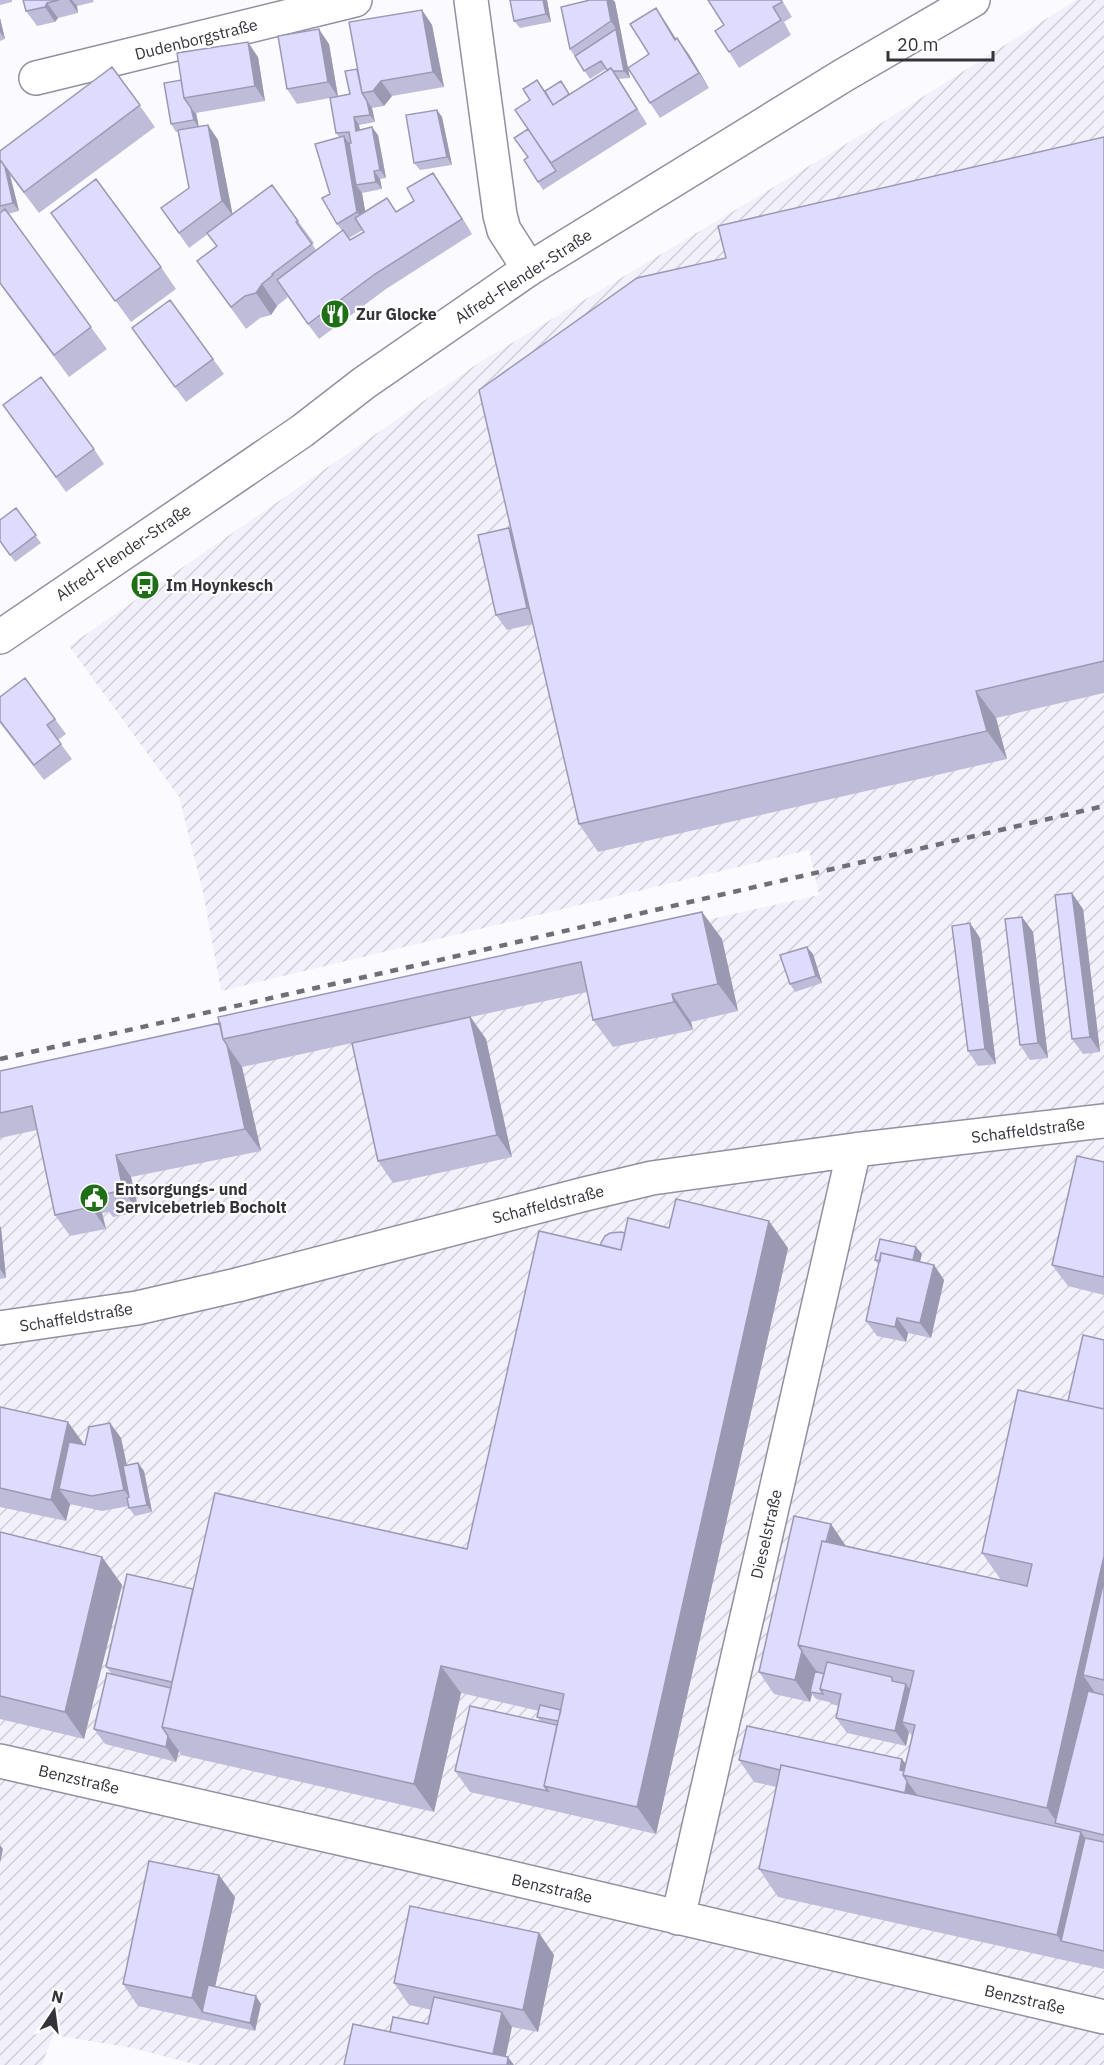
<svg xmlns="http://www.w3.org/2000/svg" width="1104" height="2065" viewBox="0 0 1104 2065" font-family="'IBM Plex Sans',sans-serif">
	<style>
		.industrial { fill: url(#industrial-furrows) }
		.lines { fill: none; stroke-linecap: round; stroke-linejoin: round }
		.minor-casing { stroke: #9190a1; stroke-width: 36 }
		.minor { stroke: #fff; stroke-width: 33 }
		.rail { stroke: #706f75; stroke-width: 4.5; stroke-dasharray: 8 8; stroke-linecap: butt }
		.wall { fill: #bfbcda; fill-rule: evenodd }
		.shaded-wall { fill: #9b99b2 }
		.building { fill: #dedbfe; stroke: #9b99b2; stroke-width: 1.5 }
		.labels { text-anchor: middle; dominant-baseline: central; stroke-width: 4.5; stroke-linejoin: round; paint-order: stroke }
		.street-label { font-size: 16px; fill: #34333a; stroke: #fff }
		.poi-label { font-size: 16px; font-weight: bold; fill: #34333a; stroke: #fff; text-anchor: start }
	</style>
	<defs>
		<pattern id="industrial-furrows" width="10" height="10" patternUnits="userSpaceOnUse" patternTransform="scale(1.5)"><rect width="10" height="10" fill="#f1f0fb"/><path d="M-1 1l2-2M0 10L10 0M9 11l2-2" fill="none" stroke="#cfced8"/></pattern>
	</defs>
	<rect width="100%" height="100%" fill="#fbfbff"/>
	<path class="industrial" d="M1076 0H1104V2065H198L132 2048 53 2035 42 2065H0V1077L819 895 809 850 221 991 203 892 179 797 69 646 480 362 883 122Z"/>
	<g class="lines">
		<g class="minor-casing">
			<path id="minor" d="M471 0 500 215 504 230 529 269
				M36 78 355 0
				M0 637 302 431 364 383 529 269 844 75 973 0
				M0 1328 137 1308 237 1285 585 1194 652 1178 854 1150 1104 1121
				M0 1761 409 1854 1104 2017
				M678 1918 854 1150"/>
		</g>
		<use href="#minor" class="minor"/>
		<path class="rail" d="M0 1059 418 965 1104 806"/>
	</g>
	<path class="wall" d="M0 0H12V2L0 5Z
		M23 0H93L94 2 77 6 78 13 58 18 55 22 37 26 26 11Z
		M510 0H547L551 22 520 28 514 21Z
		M590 0H613L615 2 628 68 649 54 666 23 676 39 688 53 709 88 660 118 650 103 628 68 630 78 619 79 647 124 543 190 524 160 528 157V129L530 100 537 80 545 91 570 94 607 70 606 69 590 79 570 49Z
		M708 0H782L792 17 784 22 791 35 739 68 729 52 724 25Z
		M422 10 432 25 444 87 392 96 384 106 372 108 375 122 359 125 360 130 378 135 386 178 380 179 382 189 362 193 365 212 387 198 396 212 443 188 472 234 386 289 319 339 287 296 288 297 277 306 271 315 260 318 246 329 197 261 217 247 208 234 189 248 161 208 189 188 179 131 176 132 171 124 181 80 258 57 265 101 196 113 199 127 208 125 218 140 232 214 298 221 314 243 312 244 316 250 342 231 337 224 330 194 339 137 336 133 330 98 297 104 287 89 329 44 338 96 350 94 357 69ZM363 230 364 232 350 240 349 238Z
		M0 18 5 39 0 41Z
		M112 67 155 127 39 213 10 175 19 211 8 214 107 349 69 377 0 284V162Z
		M437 110 442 117 452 165 420 170 414 163Z
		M1104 137V693L996 718 1007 759 598 852 579 824 533 624 507 630 496 615 512 532 726 258Z
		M51 213 161 267 176 289 131 322Z
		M170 300 224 374 186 402 142 343Z
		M3 405 94 449 104 464 66 492Z
		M16 508 41 543 15 562 0 541Z
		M0 697 55 719 66 734 58 740 72 759 44 780 0 723Z
		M1083 909 1100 1052 1083 1054 1072 1039Z
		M702 912 722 939 738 1011 691 1022 693 1030 613 1047 593 1020 587 992 471 1017 486 1039 512 1157 393 1183 378 1161 352 1043 242 1067 261 1151 131 1177 139 1212 113 1217 109 1212 102 1213 106 1229 70 1236 55 1215 37 1130 0 1138V1071L220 1023Z
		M1022 917 1033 932 1048 1058 1030 1060 1020 1045Z
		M970 923 980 938 996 1064 978 1066 968 1051Z
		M813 954 822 983 795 992 790 984Z
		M1104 1162V1295L1068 1286 1052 1265Z
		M0 1226 1 1228 6 1278 0 1279Z
		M669 1228 788 1248 656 1834 470 1792 455 1771 541 1722 537 1717 539 1711 461 1693 434 1812 181 1755 179 1751 176 1762 105 1744 94 1729 111 1673 106 1667 193 1589 467 1549 601 1245 625 1233Z
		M916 1247 922 1254 920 1261 934 1265 944 1280 931 1338 908 1333 906 1342 877 1336 866 1321 879 1265 875 1260Z
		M1104 1340V1969L778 1897 759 1869 776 1787 754 1782 739 1760 902 1759 906 1764 912 1736 909 1732 906 1746 847 1733 836 1718 839 1706 831 1704 829 1702 816 1699 812 1694 810 1702 774 1694 759 1672 846 1546 1001 1580 982 1553Z
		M0 1407 85 1445 110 1423 121 1438 127 1465 144 1471 152 1512 135 1516 129 1508V1506L102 1511 70 1504 66 1521 0 1507Z
		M0 1532 102 1557 122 1585 84 1739 0 1719Z
		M235 1897 215 1987 261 2004 255 2031 138 2006 123 1984Z
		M539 1933 554 1955 538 2032 512 2027 390 2032 428 2024 432 2010 409 2005 394 1983Z"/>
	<path class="shaded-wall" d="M69 0H72L77 6 78 13Z
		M543 0H547L551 22 546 14Z
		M607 0H613L615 2 630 78 624 71 616 29 611 21Z
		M47 3 58 18 55 22 45 7Z
		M656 8 666 23 686 55 675 40Z
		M422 10 432 25 444 87 433 72Z
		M0 18 5 39 0 32Z
		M319 29 329 44 338 97 328 82Z
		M677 38 688 53 709 88 699 73Z
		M248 42 258 57 265 101 255 86Z
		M381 81 392 96 384 106 373 91Z
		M367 101 372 108 375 122 370 115Z
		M191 108 195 113H196L199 128 194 120Z
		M437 110 442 117 452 165 447 157Z
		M354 117 359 125 361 138 356 131Z
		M208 125 218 140 233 216 222 201Z
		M372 127 378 135 386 178 380 170Z
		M344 136 354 151 356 185 362 193 368 227 357 212Z
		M5 167 10 175 19 211 13 203Z
		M374 171 380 179 382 189 376 182Z
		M433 173 443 188 472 234 462 219Z
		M262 284 277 306 271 315 256 293Z
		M509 528 519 543 538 623 527 608Z
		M976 691 996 718 1007 759 987 731Z
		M1072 893 1083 909 1100 1052 1090 1037Z
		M702 912 722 939 738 1011 718 984Z
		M1022 917 1033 932 1048 1058 1038 1043Z
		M970 923 980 938 996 1064 985 1049Z
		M807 947 813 954 822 983 816 976Z
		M672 994 691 1022 693 1030 674 1002Z
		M470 1017 486 1039 512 1157 497 1135Z
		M227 1045 242 1067 261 1151 245 1129Z
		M116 1155 131 1177 139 1212 123 1190Z
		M87 1191 102 1213 106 1229 91 1207Z
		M769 1221 788 1248 656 1834 637 1807Z
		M0 1226 1 1228 6 1278 0 1269Z
		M916 1247 922 1254 917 1273 911 1266Z
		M934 1265 944 1280 931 1338 920 1323Z
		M897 1318 908 1333 906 1342 895 1327Z
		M68 1422 83 1443 72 1492 59 1489 70 1504 66 1521 51 1500Z
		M110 1423 121 1438 135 1505 124 1490Z
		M138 1463 144 1471 152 1512 147 1505Z
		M831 1524 846 1546 822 1650 803 1646Z
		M1104 1556V1669L1083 1675 1098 1697 1058 1824 1047 1808Z
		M102 1557 122 1585 84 1739 65 1712Z
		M802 1651 817 1672 810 1692 812 1694 810 1702 795 1680Z
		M441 1666 461 1693 434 1812 414 1784Z
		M906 1684 916 1699 902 1722 909 1732 906 1746 895 1731Z
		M168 1736 179 1751 176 1762 166 1747Z
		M902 1759 915 1778 900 1770Z
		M907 1781 923 1803 904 1798Z
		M1081 1832 1100 1860 1061 1941 1057 1935Z
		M0 1845 3 1849 0 1863Z
		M219 1875 235 1897 209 2014 202 2012 192 1998Z
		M539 1933 554 1955 538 2032 523 2010Z
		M256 1996 261 2004 255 2031 250 2023Z
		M502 2012 512 2027 504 2065 491 2064Z
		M508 2057 514 2065H507Z"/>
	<path class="building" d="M23 0H59L47 3 45 7 26 11Z
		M510 0H543L546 14 514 21Z
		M590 0H607L611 21 570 49 561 7Z
		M708 0H781L782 2 773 7 781 20 729 52 715 31 724 25Z
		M656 8 675 40 677 38 699 73 650 103 628 68 649 54 630 24Z
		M422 10 433 72 381 81 373 91 362 93 349 22Z
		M319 29 328 82 287 89 278 36Z
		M616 29 624 71H613L611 68 607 70 601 61 584 71 575 56Z
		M248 42 255 86 184 98 177 53Z
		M112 67 140 105 24 192 0 160V151Z
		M611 68 637 109 551 163 515 110 530 100 523 89 537 80 553 105Z
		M357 69 362 93 367 101 370 115 354 117 356 131 372 127 380 170 374 171 376 182 356 185 349 143H351L349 132 336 133 330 98 350 94 345 71Z
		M181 80 184 98 191 108 194 120 171 124 164 83Z
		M561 81 569 94 553 105 545 91Z
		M437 110 447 157 414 163 406 115Z
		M208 125 222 201 179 233 161 208 189 188 178 130Z
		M528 129 556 171 538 182 524 160 528 157 514 138Z
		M344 136 357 212 337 224 322 198 330 194 315 144Z
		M1104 137V661L976 691 987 731 579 824 479 390 637 278 726 258 718 226Z
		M1 161 5 167 13 203 0 206V162Z
		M433 173 462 219 375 274 308 324 277 280 343 230 350 240 364 232 355 218 387 198 396 212 414 201 407 188Z
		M96 179 161 267 115 301 51 213Z
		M272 185 298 221 296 222 312 244 272 274 273 275 262 284 256 293 245 296 231 307 197 261 217 246 207 233Z
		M5 209 91 327 54 355 0 283V213Z
		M170 300 213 359 175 387 132 328Z
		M41 377 94 449 56 477 3 405Z
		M16 508 36 535 10 555 0 541V520Z
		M509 528 527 608 496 615 478 535Z
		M25 678 55 719 47 725 61 744 34 765 0 721V697Z
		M1072 893 1090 1037 1072 1039 1055 895Z
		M702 912 718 984 672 994 674 1002 593 1020 581 962 223 1039 218 1017Z
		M1022 917 1038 1043 1020 1045 1005 919Z
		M970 923 985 1049 968 1051 952 926Z
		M807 947 816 976 790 984 780 955Z
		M470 1017 497 1135 378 1161 352 1043Z
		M220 1023 223 1039 227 1045 245 1129 116 1155 123 1190 98 1196 97 1189 87 1191 91 1207 55 1215 32 1106 0 1113V1071Z
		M1077 1156 1104 1162V1277L1052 1265Z
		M676 1199 769 1221 637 1807 544 1786 564 1694 441 1666 414 1784 162 1727 215 1493 467 1549 539 1231 621 1250 628 1218 669 1228Z
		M621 1232 625 1233 621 1250 601 1245V1243L605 1236 610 1233Z
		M880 1239 916 1247 913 1260 881 1253 880 1261 875 1260Z
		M881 1253 934 1265 920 1323 897 1318 895 1327 866 1321Z
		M1083 1335 1104 1340V1409L1068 1401Z
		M1018 1390 1104 1409V1556L1047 1808 903 1775 915 1725 902 1722 914 1671 798 1645 822 1541 1027 1586 1032 1564 982 1553Z
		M0 1407 68 1422 51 1500 0 1488Z
		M110 1423 124 1490 92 1496 59 1489 69 1442 85 1445 89 1427Z
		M138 1463 147 1505 129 1508 127 1498 129 1497 123 1466Z
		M794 1516 831 1524 826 1542 822 1541 798 1645 802 1651 795 1680 759 1672Z
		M0 1532 102 1557 65 1712 0 1696Z
		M127 1574 193 1589 172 1682 106 1667Z
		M1104 1580V1680L1083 1675Z
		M827 1662 892 1677V1681L906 1684 895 1731 836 1718 841 1694 820 1689Z
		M815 1671 824 1674 820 1689 823 1694 810 1692Z
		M107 1673 171 1688 162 1727 168 1736 166 1747 94 1729Z
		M1088 1691 1104 1695V1835L1055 1823Z
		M540 1705 561 1710 558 1721 537 1717Z
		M470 1706 557 1725 544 1786 548 1791 455 1771Z
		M747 1726 902 1759 900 1770 904 1771 903 1775 907 1781 905 1793 781 1765 780 1770 739 1760Z
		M781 1765 1081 1832 1057 1935 759 1869Z
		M1085 1838 1104 1842V1951L1061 1941Z
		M149 1861 219 1875 192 1998 123 1984Z
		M410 1906 539 1933 523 2010 394 1983Z
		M208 1985 256 1996 250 2023 202 2012Z
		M434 1997 502 2012 493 2054 390 2032 393 2017 428 2024Z
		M353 2024 508 2057 507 2065H344Z"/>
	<defs>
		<g id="restaurant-disc" transform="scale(1.5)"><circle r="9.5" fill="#1e6f16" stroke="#fff"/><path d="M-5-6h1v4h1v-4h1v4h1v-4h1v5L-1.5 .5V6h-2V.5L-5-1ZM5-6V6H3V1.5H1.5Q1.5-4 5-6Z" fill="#fff"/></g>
		<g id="bus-disc" transform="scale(1.5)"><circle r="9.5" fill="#1e6f16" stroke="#fff"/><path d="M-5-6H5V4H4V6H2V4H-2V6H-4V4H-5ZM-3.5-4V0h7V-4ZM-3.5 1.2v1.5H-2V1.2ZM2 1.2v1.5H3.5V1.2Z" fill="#fff"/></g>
		<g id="civic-disc" transform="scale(1.5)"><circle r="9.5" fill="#1e6f16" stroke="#fff"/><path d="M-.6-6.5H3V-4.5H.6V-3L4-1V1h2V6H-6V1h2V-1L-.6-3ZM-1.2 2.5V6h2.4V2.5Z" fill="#fff"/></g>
	</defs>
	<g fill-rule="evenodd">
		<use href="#restaurant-disc" x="335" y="314"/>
		<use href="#bus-disc" x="145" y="585"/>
		<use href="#civic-disc" x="94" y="1198"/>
	</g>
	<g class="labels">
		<g class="street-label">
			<text transform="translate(196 39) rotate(-14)">Dudenborgstraße</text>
			<text transform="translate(523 276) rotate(-33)">Alfred-Flender-Straße</text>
			<text transform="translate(123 552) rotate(-34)">Alfred-Flender-Straße</text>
			<text transform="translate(1028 1130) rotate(-7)">Schaffeldstraße</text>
			<text transform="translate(548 1204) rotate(-14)">Schaffeldstraße</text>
			<text transform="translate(76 1317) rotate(-9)">Schaffeldstraße</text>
			<text transform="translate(766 1534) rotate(-77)">Dieselstraße</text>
			<text transform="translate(79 1779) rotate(13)">Benzstraße</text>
			<text transform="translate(552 1888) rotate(13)">Benzstraße</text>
			<text transform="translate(1025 1999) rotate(13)">Benzstraße</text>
		</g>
		<g class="poi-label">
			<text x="356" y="314">Zur Glocke</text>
			<text x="166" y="585">Im Hoynkesch</text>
			<text x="115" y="1189">Entsorgungs- und<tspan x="115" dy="18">Servicebetrieb Bocholt</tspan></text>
		</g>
	</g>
	<g transform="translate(54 2011) rotate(13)" stroke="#ffffff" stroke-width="4.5" paint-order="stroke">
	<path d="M0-4.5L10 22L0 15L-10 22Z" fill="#34333a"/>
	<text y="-9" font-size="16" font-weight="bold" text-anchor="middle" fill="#34333a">N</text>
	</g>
	<path d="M888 51v9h105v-9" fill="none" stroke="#34333a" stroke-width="3"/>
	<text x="897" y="51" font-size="18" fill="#34333a" stroke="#ffffff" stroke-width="4.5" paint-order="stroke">20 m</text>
</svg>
